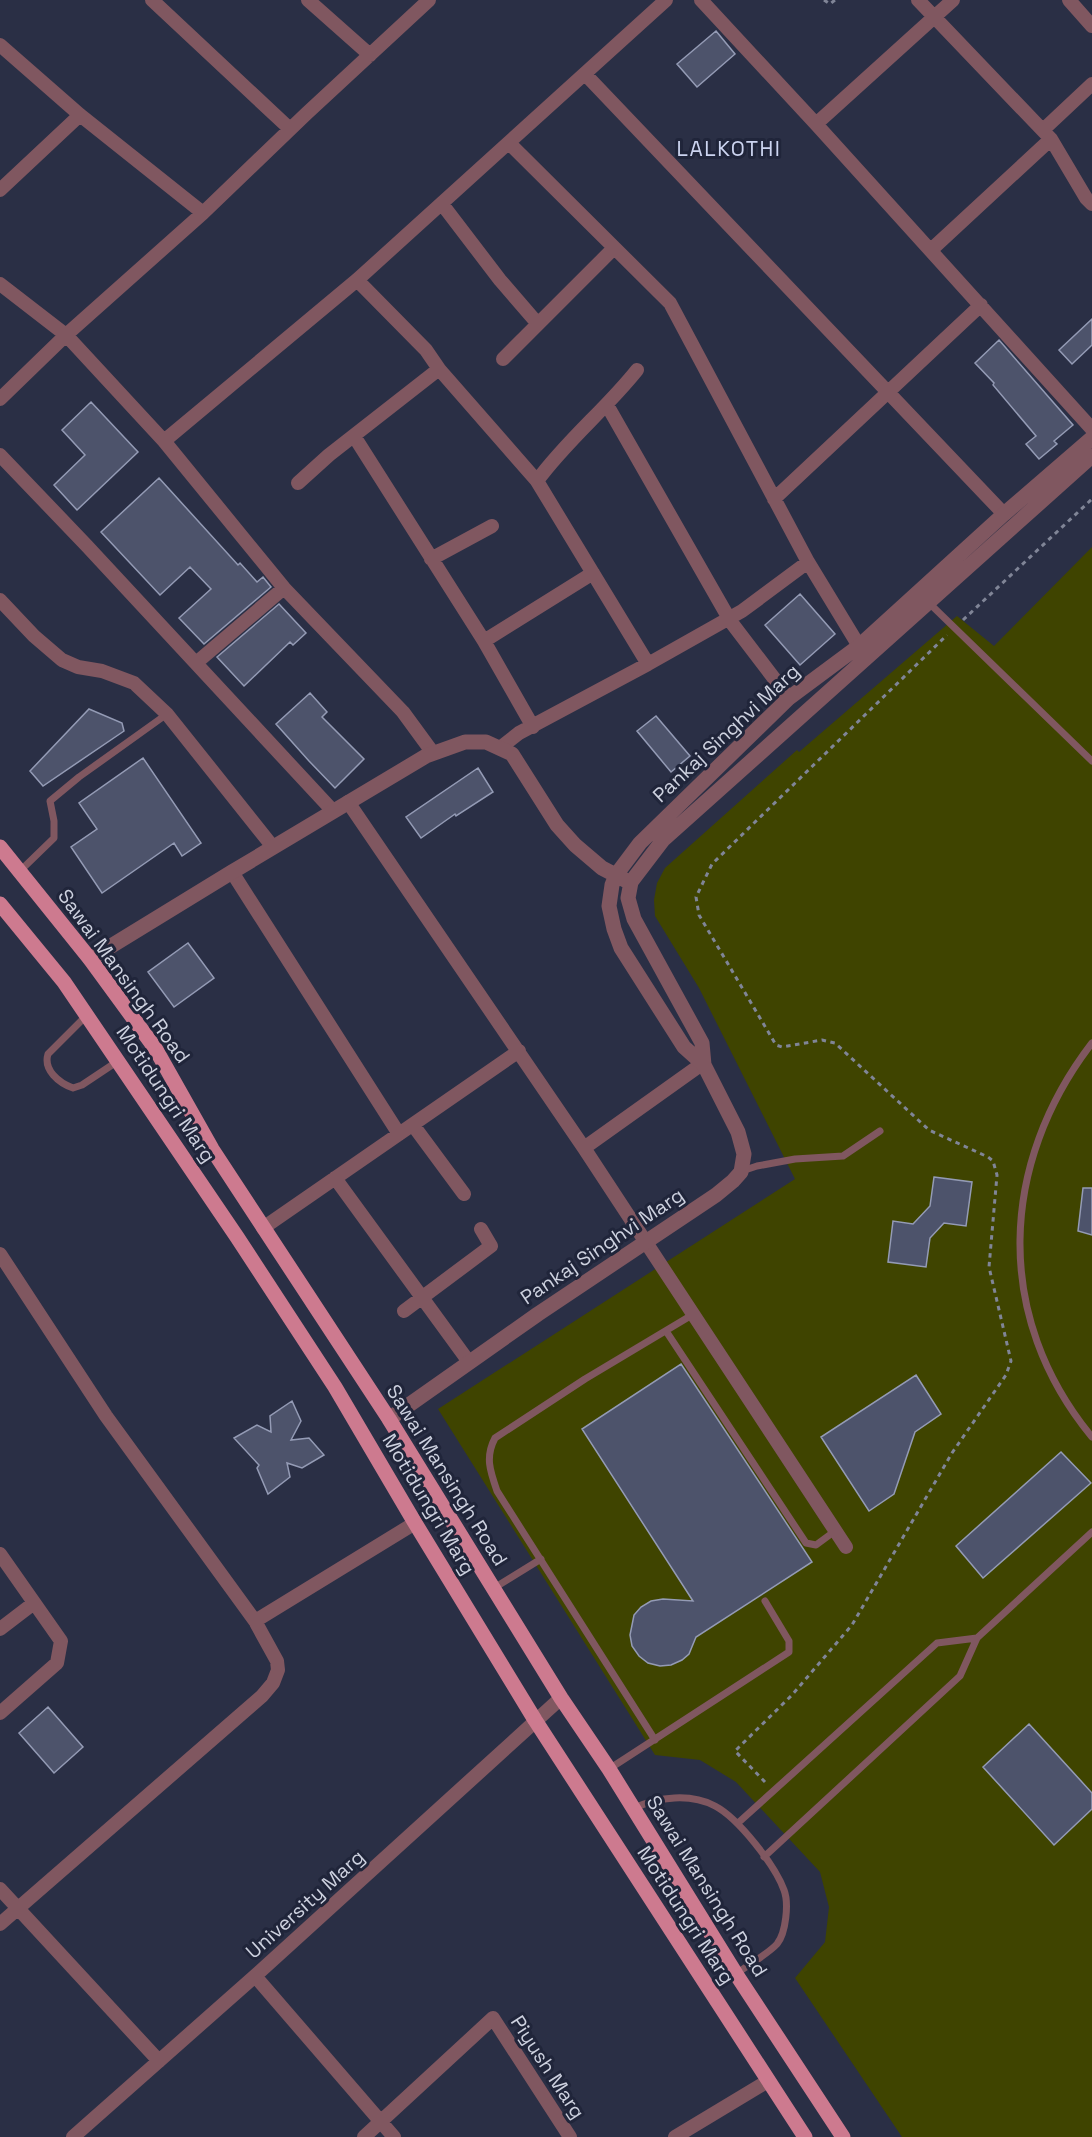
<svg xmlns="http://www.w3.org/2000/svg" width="1092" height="2137" viewBox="0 0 1092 2137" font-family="'Space Grotesk',sans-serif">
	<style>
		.green { fill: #3f4400 }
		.building { fill: #4d536b; stroke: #949bb5; stroke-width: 1.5 }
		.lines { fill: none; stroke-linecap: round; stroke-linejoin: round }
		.path { stroke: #808597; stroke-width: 3; stroke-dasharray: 4.5 4.5; stroke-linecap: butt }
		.service { stroke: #805760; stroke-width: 7 }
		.minor { stroke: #805760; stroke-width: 14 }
		.tertiary { stroke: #805760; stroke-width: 15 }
		.primary { stroke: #cd7a8f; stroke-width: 15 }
		.labels { text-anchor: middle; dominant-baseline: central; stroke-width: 6; stroke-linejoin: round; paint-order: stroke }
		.street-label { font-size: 20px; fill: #cdd1df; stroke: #20253a }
		.neighbourhood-label { font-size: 21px; letter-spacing: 1.5px; fill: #ccd4f0; stroke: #20253a }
	</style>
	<rect width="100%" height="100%" fill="#2a2f45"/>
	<path class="green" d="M1092 547V2137H902L795 1978 825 1942 829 1907 820 1872 736 1782 700 1760 655 1755 438 1409 795 1179 699 988 655 916 654 900 657 883 665 868 797 750 799 752 957 616 994 646Z"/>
	<path class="building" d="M716 31 735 54 697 87 677 64Z
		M1092 319V345L1072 364 1059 350Z
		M999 340 1073 425 1054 441 1057 444 1039 459 1026 444 1036 436 993 385 994 383 975 363Z
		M91 402 138 452 77 510 54 485 85 455 62 430Z
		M159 478 238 565 240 563 257 582 263 577 271 587 204 644 179 618 211 589 190 567 160 595 101 532Z
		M800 594 835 634 800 665 765 625Z
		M279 604 306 633 293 645 290 642 244 686 217 657Z
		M310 693 327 712 322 717 364 759 335 788 309 761 276 724Z
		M89 709 122 723 124 731 43 786 30 771Z
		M656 716 690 756 671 772 637 731Z
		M143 758 201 843 182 856 174 843 102 893 71 847 97 829 79 803Z
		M478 768 493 792 456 816 455 814 421 838 406 817Z
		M188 943 214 978 174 1007 148 972Z
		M934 1177 972 1182 966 1226 944 1223 930 1238 926 1267 888 1262 893 1221 913 1224 930 1206Z
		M1083 1188H1092V1235L1078 1231Z
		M681 1364 812 1562 696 1637 689 1654 682 1660 671 1665 660 1666 648 1663 639 1656 632 1646 630 1635 634 1615 641 1607 651 1601 663 1599 693 1601 582 1429Z
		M916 1375 941 1414 915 1432 894 1494 869 1511 821 1437Z
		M292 1401 301 1421 291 1440 309 1438 324 1455 302 1468 287 1463 290 1477 268 1494 257 1468 259 1465 234 1438 257 1425 271 1432 270 1416Z
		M1061 1452 1091 1483 983 1578 956 1546Z
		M48 1707 83 1747 54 1773 19 1733Z
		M1029 1724 1092 1793V1809L1054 1845 983 1767Z"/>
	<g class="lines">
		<path class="path" d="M824 0 830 4 835 0
			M963 620 1092 499
			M765 1782 735 1751 792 1695 852 1625 952 1453 1006 1375 1011 1361 989 1267 997 1175 993 1161 988 1157 929 1130 835 1043 822 1040 782 1047 776 1045 699 915 696 897 712 864 947 635"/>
		<path class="service" d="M928 602 1092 761
			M20 871 54 838V821L50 801 79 777 167 714
			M86 1016 48 1054C43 1070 59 1083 73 1088L82 1085 118 1061
			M1092 1043C999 1164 993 1317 1092 1437
			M742 1171 757 1166 795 1159 843 1156 880 1131
			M666 1331 806 1543 816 1545 835 1531
			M494 1588 541 1559
			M655 1740 497 1491C490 1471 485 1457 495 1438L585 1379 692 1315
			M609 1769 789 1652V1641L765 1601
			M634 1808C659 1797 690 1793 715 1806 738 1818 775 1865 784 1890 789 1903 786 1933 777 1944 768 1954 748 1965 736 1974
			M738 1823 937 1643 977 1638
			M764 1857 960 1676 977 1638 1092 1532"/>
		<path class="minor" d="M152 0 290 129
			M308 0 370 55
			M701 0 816 124 1092 429
			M918 0 1051 139 1086 198 1092 204
			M1069 0 1092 26
			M0 45 80 115 203 213
			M585 74 1004 514
			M816 124 953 0
			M1043 130 1092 84
			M509 143 670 303 808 562 859 646
			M0 190 80 115
			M442 204 500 280 538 324
			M931 250 1051 139
			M0 284 66 335 164 441 284 588 403 712 433 753
			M503 359 614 248
			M439 369 537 481
			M637 370C606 409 566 441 537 481L648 664
			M0 399 66 335 203 213 306 114 429 0
			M607 405 731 622 789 698
			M354 436 484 641 533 727
			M164 441 357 280 666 0
			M0 455 87 546 333 811
			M298 483 329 455 439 369 426 350 357 280
			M774 499 981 305
			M431 559 492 526
			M0 600 34 636 62 660 78 667 102 671 134 683 167 714 273 847
			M484 641 593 573
			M196 663 284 588
			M500 748 519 733 648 664 742 611 808 562
			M348 802 584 1148 846 1547
			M232 872 399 1134
			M413 1125 464 1194
			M584 1148 699 1066 704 1065
			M335 1178 469 1362
			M263 1228 519 1051
			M0 1254 106 1416 255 1621 277 1661 278 1670 273 1683 262 1696 0 1924
			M404 1311 491 1246 481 1229
			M0 1554 61 1641 57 1663 0 1713
			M255 1621 415 1523
			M0 1629 34 1603
			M0 1889 159 2061
			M255 1976 394 2137
			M73 2137 255 1976 561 1698
			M364 2137 493 2018 570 2137
			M675 2137 768 2081"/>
		<path class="tertiary" d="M90 959 232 872 426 756 465 742H486L512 754 557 825 575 845 602 868 625 880
			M704 1065 702 1043 634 919 628 898 631 882 663 840 1092 456
			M389 1419 538 1314 716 1195 733 1181 741 1172 744 1154 738 1132 704 1065 684 1047 621 948 614 929 609 906 612 885 616 875 640 843 789 698 859 646 1004 514 1092 438"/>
		<path class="primary" d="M0 847 90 959 155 1048 212 1149 389 1419 561 1698 609 1769 736 1974 843 2137
			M0 904 64 982 237 1237 335 1387 415 1523 535 1720 805 2137"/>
	</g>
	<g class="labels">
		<g class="street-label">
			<text transform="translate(726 733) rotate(-43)">Pankaj Singhvi Marg</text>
			<text transform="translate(124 976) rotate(54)">Sawai Mansingh Road</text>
			<text transform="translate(166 1094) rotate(56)">Motidungri Marg</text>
			<text transform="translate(602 1246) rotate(-34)">Pankaj Singhvi Marg</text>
			<text transform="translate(447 1475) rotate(58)">Sawai Mansingh Road</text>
			<text transform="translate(429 1504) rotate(59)">Motidungri Marg</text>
			<text transform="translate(707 1886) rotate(58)">Sawai Mansingh Road</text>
			<text transform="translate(305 1904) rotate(-42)">University Marg</text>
			<text transform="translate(686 1915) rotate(57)">Motidungri Marg</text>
			<text transform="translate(548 2067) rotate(57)">Piyush Marg</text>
		</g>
		<g class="neighbourhood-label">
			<text x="729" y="148">LALKOTHI</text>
		</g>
	</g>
</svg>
